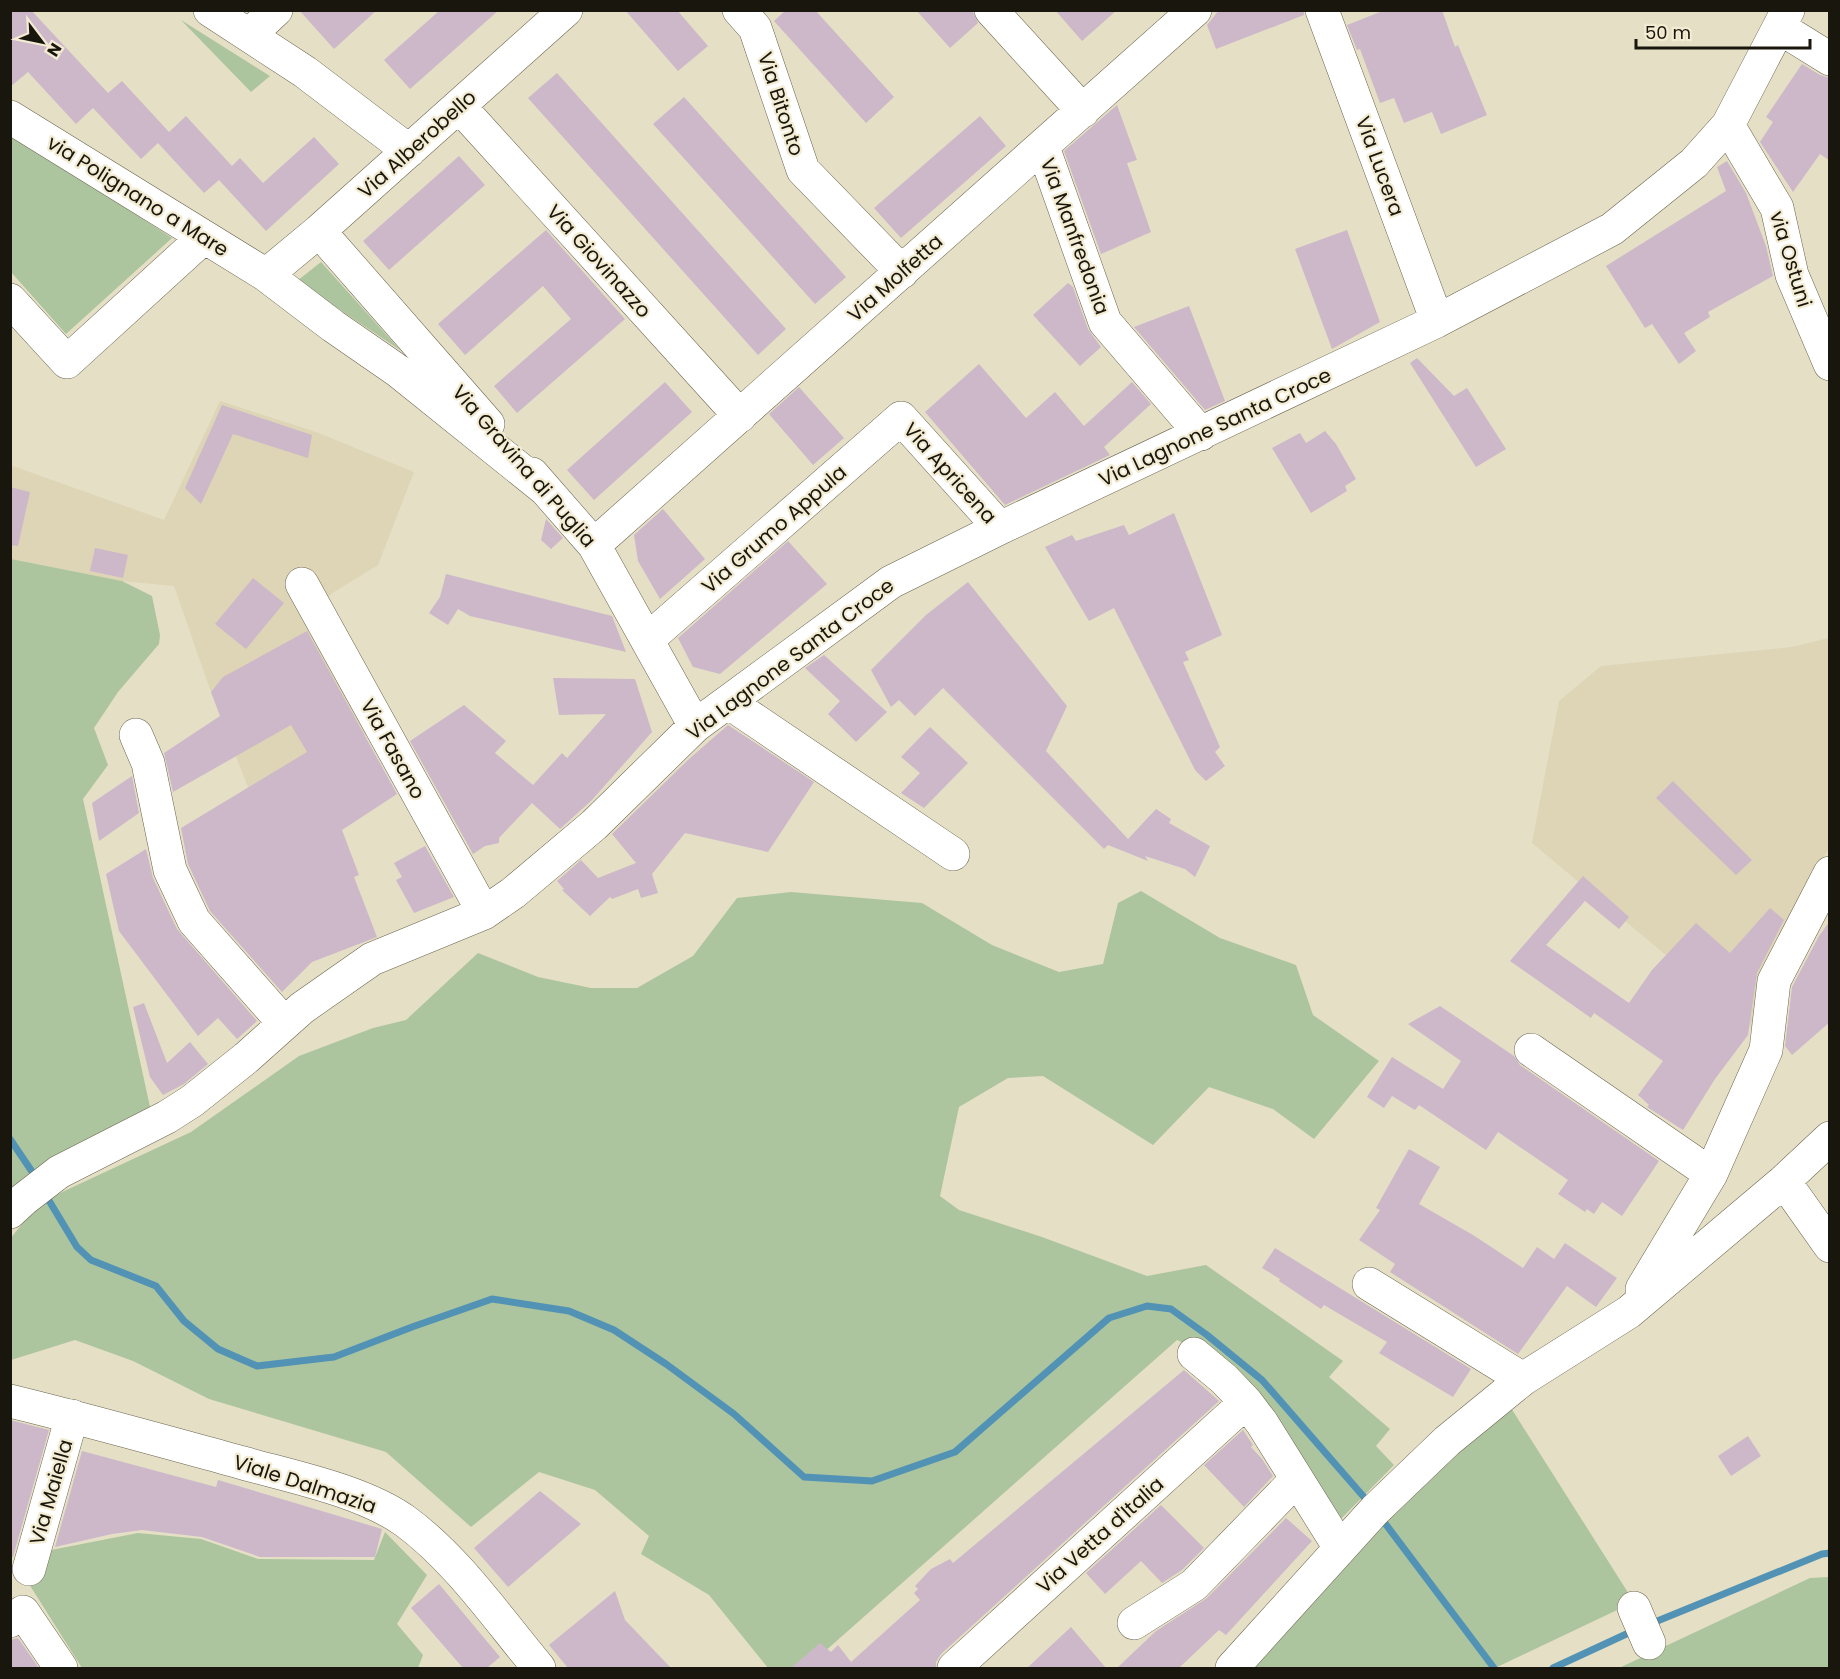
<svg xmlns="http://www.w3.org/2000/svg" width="1840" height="1679" viewBox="0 0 1840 1679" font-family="Poppins,sans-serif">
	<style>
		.built { fill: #ddd5b5 }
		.green { fill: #acc59e }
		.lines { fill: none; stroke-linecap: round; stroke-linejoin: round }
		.stream { stroke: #5293b5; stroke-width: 7 }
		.building { fill: #cdb8ca }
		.minor-casing { stroke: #6b654f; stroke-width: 34 }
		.major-casing { stroke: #6b654f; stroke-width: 34 }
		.minor { stroke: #fff; stroke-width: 33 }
		.major { stroke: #fff; stroke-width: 33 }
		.labels { text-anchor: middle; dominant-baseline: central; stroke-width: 4.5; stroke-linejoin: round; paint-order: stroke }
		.street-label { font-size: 20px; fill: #18160d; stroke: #f3ecd3 }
	</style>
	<rect width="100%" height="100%" fill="#e5dfc6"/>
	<path class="built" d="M220 401 316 432 414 472 378 565 334 592 305 616 371 732 253 800 211 692 174 586 122 581 11 559 10 465 164 520Z
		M1829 638V849L1822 859 1764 986 1753 1028 1532 843 1559 701 1601 666 1792 647Z"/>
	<path class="green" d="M181 20 270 76 251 92Z
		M11 133 172 238 66 334 11 272Z
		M321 262 400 350 297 281Z
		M11 559 122 581 152 596 160 635 159 644 118 692 94 728 108 765 83 799 150 1107 11 1197Z
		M1141 891 1220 938 1296 965 1313 1015 1379 1061 1314 1139 1273 1109 1209 1087 1153 1145 1043 1076 1008 1078 959 1107 940 1196 959 1210 1042 1237 1147 1276 1206 1265 1343 1361 1329 1377 1390 1429 1376 1446 1394 1465 1334 1526 1231 1365 1177 1340 806 1668H768L709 1595 641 1554 649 1536 595 1490 539 1472 471 1527 386 1452 209 1399 133 1361 75 1340 11 1360 10 1239 34 1209 60 1193 191 1132 299 1056 373 1028 406 1020 478 953 538 977 591 988H637L693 956 737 898 791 892 922 903 992 945 1059 972 1103 964 1118 903Z
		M1511 1408 1634 1602 1495 1668H1244L1405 1493Z
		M385 1532 427 1575 397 1624 423 1655 418 1668H82L29 1584 46 1551 138 1533 201 1539 258 1559 374 1560Z
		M1829 1577V1668H1619L1810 1578Z"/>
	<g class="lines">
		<path class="stream" d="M10 1139 37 1179
			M45 1194 77 1247 91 1260 156 1286 184 1321 218 1349 257 1366 334 1357 412 1327 492 1299 569 1311 614 1330 666 1364 734 1414 804 1477 872 1481 955 1452 1109 1318 1147 1306 1171 1309 1207 1335 1262 1380 1370 1504
			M1381 1518 1494 1668
			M1650 1624 1822 1554 1830 1553
			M1553 1668 1635 1630"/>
	</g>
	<path class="building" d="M10 10H31L108 93 122 81 169 132 186 116 232 166 240 158 263 183 314 137 339 164 266 231 219 180 204 193 158 143 141 159 93 108 76 124 28 72 10 87Z
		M299 10H377L334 49Z
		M440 10H499L410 89 384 60Z
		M625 10H677L708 46 678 71Z
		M786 10H815L894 97 866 123 774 21Z
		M916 10H972L978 23 950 48Z
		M1055 10H1117L1082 41Z
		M1219 10H1304V15L1216 49 1207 25Z
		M1385 10H1442L1455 47 1458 45 1487 115 1441 134 1432 112 1404 123 1394 98 1380 103 1360 49 1357 50 1347 25Z
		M1802 64 1820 75 1830 78V161L1820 154 1793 192 1760 142 1773 122 1766 117Z
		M557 73 786 329 758 355 528 98Z
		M684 97 846 277 815 304 653 124Z
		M1117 105 1137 160 1127 163 1151 232 1101 254 1064 151Z
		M980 116 1006 146 901 238 874 208Z
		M459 156 485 185 389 270 363 241Z
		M1727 161 1746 193 1766 246 1773 276 1708 312 1710 317 1684 333 1696 351 1679 364 1652 324 1645 328 1606 266 1726 191 1717 167Z
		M546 230 625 319 517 413 494 386 571 319 543 286 465 355 438 324Z
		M1347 230 1380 322 1332 349 1295 249Z
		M1068 283 1073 287 1088 329 1101 347 1080 366 1033 315Z
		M1189 306 1225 401 1205 410 1134 327Z
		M1417 358 1454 396 1467 388 1506 449 1476 467 1410 363Z
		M979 364 1026 418 1055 392 1084 426 1132 382 1151 404 1104 447 1110 455 1005 505 925 412Z
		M665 382 692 412 594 500 567 470Z
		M799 387 844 438 813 465 769 414Z
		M222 405 312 435 308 458 233 434 201 504 185 488Z
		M1325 431 1336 444 1356 479 1345 486 1347 491 1311 513 1272 448 1300 433 1306 443Z
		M10 487 30 492 18 546 10 545Z
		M663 509 705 559 660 599 638 561 634 535Z
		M1174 513 1222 635 1185 652 1189 660 1183 662 1220 747 1215 752 1225 766 1206 781 1195 770 1114 608 1089 621 1045 547 1072 535 1076 541 1124 525 1129 535Z
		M546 519 563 538 551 549 541 540Z
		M788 541 827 584 720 674 693 667 678 638Z
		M95 548 128 555 123 578 90 571Z
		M446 574 612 616 626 652 470 616 458 609 448 625 429 613 440 597Z
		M253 578 284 603 246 649 215 624Z
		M968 582 1067 706 1046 751 1128 839 1156 809 1171 819 1169 823 1210 846 1195 877 1185 869 1145 856 1148 861 1108 845 1104 849 943 688 915 716 899 700 891 707 871 670 926 615Z
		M307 631 397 794 342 830 359 875 354 877 377 937 312 962 282 992 210 911 188 864 181 828 307 752 291 725 173 792 164 753 220 716 211 692 223 677Z
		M824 655 887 712 856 742 828 714 840 701 805 668Z
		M553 678 635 679 652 732 592 800 560 829 532 803 499 838V843L485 846 473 854 410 741 464 705 506 741 495 753 533 785 562 753 567 758 606 714 559 715Z
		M728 725 814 782 768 852 685 833 652 874 658 893 641 898 638 889 612 899 610 897 590 916 562 890 564 889 557 881 581 860 598 878 636 863 612 834 689 759Z
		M930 727 968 763 924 808 901 793 920 773 901 757Z
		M132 776 139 813 99 841 92 803Z
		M1673 781 1752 860 1736 875 1656 798Z
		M425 846 454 897 414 913 396 880 402 877 394 863Z
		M146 849 153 878 177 929 257 1021 237 1039 218 1018 198 1036 119 931 106 874Z
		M1583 876 1629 917 1619 929 1585 901 1546 945 1629 1003 1652 970 1696 923 1730 953 1770 908 1784 920 1757 973 1748 1035 1715 1079 1683 1130 1647 1107 1649 1105 1638 1095 1663 1061 1594 1013 1591 1018 1510 961Z
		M1830 921V1022L1792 1055 1785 1046 1792 987 1819 936Z
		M144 1003 167 1063 190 1042 208 1064 184 1084 163 1095 150 1077 133 1007Z
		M1440 1006 1514 1056 1520 1065 1659 1161 1622 1216 1602 1202 1594 1214 1587 1209 1585 1212 1558 1194 1568 1180 1498 1132 1486 1150 1419 1105 1415 1110 1392 1096 1384 1108 1367 1097 1392 1057 1443 1089 1461 1061 1408 1024Z
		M1409 1149 1440 1167 1419 1204 1473 1235 1523 1268 1537 1247 1554 1259 1565 1243 1617 1278 1596 1307 1567 1286 1518 1354 1390 1272 1395 1264 1359 1240 1380 1210 1376 1208Z
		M1275 1248 1471 1369 1453 1397 1379 1353 1387 1342 1324 1305 1321 1309 1279 1281 1280 1279 1262 1268Z
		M1184 1370 1219 1401 941 1654 936 1662V1668H791L820 1643 831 1652 838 1645 851 1662 920 1600 914 1593 918 1589 915 1586 931 1569 950 1559 953 1563Z
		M10 1420 49 1430 13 1557H10Z
		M1243 1430 1253 1445 1251 1447 1262 1459 1273 1476 1244 1507 1204 1465Z
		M1748 1436 1761 1456 1731 1476 1718 1456Z
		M82 1451 216 1487 218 1480 382 1529 375 1557H260L202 1537 142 1530 112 1534 55 1547Z
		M540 1491 581 1524 508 1587 474 1548Z
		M1161 1505 1204 1548 1182 1570 1162 1583 1141 1561 1105 1594 1086 1573Z
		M1286 1518 1312 1541 1226 1635 1219 1630 1179 1668H1117L1156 1631 1207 1598Z
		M439 1584 500 1657 487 1668H463L411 1608Z
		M615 1591 625 1620 671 1668H568L549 1645Z
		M1071 1627 1106 1668H1027Z
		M18 1638 39 1668H10V1640Z"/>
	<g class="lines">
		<g class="minor-casing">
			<path id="minor" d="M210 10 305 72 409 151
				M739 10 755 28 803 170 902 272
				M991 10 1083 111
				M1322 10 1437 321
				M1780 28 1830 59
				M249 35 276 10
				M459 106 740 416
				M10 117 266 275 333 326 398 371 546 490
				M1728 125 1777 208 1792 275 1830 364
				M1043 147 1105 322 1201 434
				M319 231 488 424
				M266 275 319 231 566 10
				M10 300 67 362 204 237
				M532 474 594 545 695 726
				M594 545 1195 10
				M302 584 484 913
				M647 640 901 418 1000 528
				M728 702 953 854
				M136 735 148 763 170 870 194 921 284 1023
				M1531 1050 1711 1174
				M1784 1181 1830 1246
				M10 1212 24 1199 59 1172 167 1117 192 1101 246 1058 302 1008 372 959 484 913 513 893 594 825 695 726 891 582 1000 528 1437 321 1612 229 1694 163 1728 125 1788 10
				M1369 1284 1523 1379
				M1642 1289 1711 1174 1766 1050 1774 981 1830 873
				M1194 1354 1224 1379 1246 1402 1262 1423 1340 1548
				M29 1569 72 1416
				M1634 1608 1649 1643
				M10 1621 23 1612 61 1668
				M1134 1623 1194 1585 1297 1479
				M954 1668 1246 1402
				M1232 1668 1375 1510 1447 1441 1523 1379 1629 1312 1784 1181 1830 1138"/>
		</g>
		<g class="major-casing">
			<path id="major" d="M10 1401C88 1420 166 1442 243 1463 293 1477 363 1491 405 1521 457 1559 498 1619 539 1668"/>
		</g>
		<use href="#minor" class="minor"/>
		<use href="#major" class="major"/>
	</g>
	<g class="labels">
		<g class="street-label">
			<text transform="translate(781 104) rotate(72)">Via Bitonto</text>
			<text transform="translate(417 144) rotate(-42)">Via Alberobello</text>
			<text transform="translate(1380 166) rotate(70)">Via Lucera</text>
			<text transform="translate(138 196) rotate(32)">via Polignano a Mare</text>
			<text transform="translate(1075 236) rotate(70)">Via Manfredonia</text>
			<text transform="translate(1791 259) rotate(73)">via Ostuni</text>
			<text transform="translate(599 261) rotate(48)">Via Giovinazzo</text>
			<text transform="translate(895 278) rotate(-42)">Via Molfetta</text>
			<text transform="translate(1215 427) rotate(-25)">Via Lagnone Santa Croce</text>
			<text transform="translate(524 466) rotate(49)">Via Gravina di Puglia</text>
			<text transform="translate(950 473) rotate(48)">Via Apricena</text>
			<text transform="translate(774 529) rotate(-41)">Via Grumo Appula</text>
			<text transform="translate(790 659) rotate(-37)">Via Lagnone Santa Croce</text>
			<text transform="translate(393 749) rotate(61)">Via Fasano</text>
			<text transform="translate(305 1484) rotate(18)">Viale Dalmazia</text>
			<text transform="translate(51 1492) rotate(-74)">Via Maiella</text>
			<text transform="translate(1100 1535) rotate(-42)">Via Vetta d'Italia</text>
		</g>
	</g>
	<rect width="1840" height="1679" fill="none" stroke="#18160d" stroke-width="24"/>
	<g transform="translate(42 42) rotate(122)" stroke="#f3ecd3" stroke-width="4.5" paint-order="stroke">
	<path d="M0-4.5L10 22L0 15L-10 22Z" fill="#18160d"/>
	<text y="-9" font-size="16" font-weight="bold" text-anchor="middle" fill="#18160d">N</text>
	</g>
	<path d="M1636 39v9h174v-9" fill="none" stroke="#18160d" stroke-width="3"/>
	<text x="1645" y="39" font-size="18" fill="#18160d" stroke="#f3ecd3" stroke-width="4.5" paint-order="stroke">50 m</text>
</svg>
